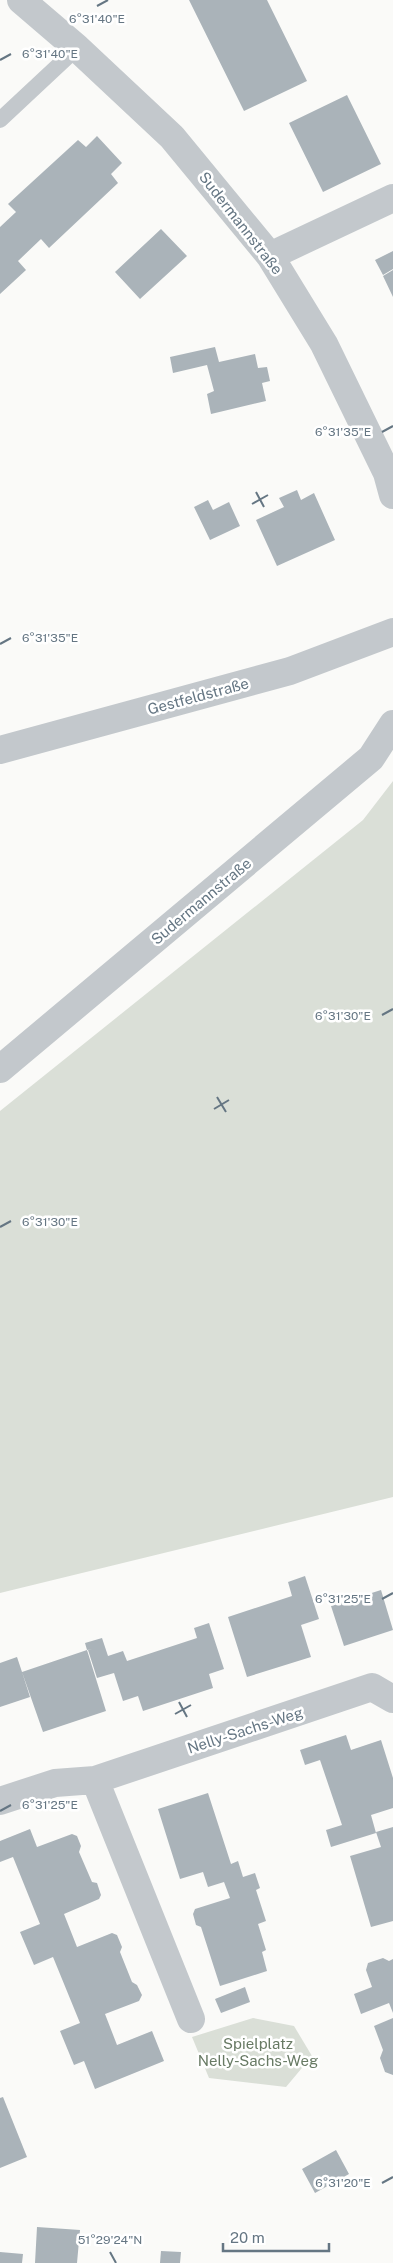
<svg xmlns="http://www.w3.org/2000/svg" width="393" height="2263" viewBox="0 0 393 2263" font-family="'Public Sans',sans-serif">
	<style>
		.green { fill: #dadfd7 }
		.building { fill: #aab3b9 }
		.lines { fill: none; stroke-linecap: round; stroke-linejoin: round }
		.lane { stroke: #c3c8cc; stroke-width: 16 }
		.street { stroke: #c3c8cc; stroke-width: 28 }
		.ticks { fill: none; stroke: #657683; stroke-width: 2 }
		.labels { text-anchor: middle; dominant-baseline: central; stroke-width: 5; stroke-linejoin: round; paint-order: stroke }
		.street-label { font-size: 15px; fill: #657683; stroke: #fff }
		.park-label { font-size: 15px; fill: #687a64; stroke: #fff }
		.ticks-label { font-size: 12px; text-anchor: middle; fill: #657683; stroke: #fff; stroke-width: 5; stroke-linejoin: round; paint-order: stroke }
	</style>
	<rect width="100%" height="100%" fill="#fafaf8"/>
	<path class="green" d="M393 781V1497L0 1593V1111L363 820Z
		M253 2018 294 2026 312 2056 286 2087 209 2078 192 2037Z"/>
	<path class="building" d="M189 0H267L307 81 244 111Z
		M347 95 381 164 323 192 289 123Z
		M97 136 122 163 111 174 118 183 49 248 41 239 18 261 26 270 0 294V227L16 212 8 204 78 140 86 147Z
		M161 229 187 256 140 299 115 272Z
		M393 251V269L383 275 375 260Z
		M393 270V297L383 276Z
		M215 347 219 362 255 354 258 368 267 367 270 381 262 383 266 401 211 414 207 394 214 391 207 365 173 373 170 357Z
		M297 490 301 500 314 493 335 540 277 566 256 520 284 507 279 498Z
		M208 500 213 510 229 502 240 526 210 540 194 507Z
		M305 1576 319 1619 301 1625 311 1657 247 1677 228 1617 292 1596 288 1582Z
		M381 1590 393 1630 344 1646 331 1606Z
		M209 1623 224 1669 209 1674 213 1688 143 1711 138 1696 123 1701 114 1673 97 1678 88 1650 92 1649 87 1650 85 1643 102 1638 108 1656 123 1651 127 1661 197 1638 194 1628Z
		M87 1650 106 1711 43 1732 22 1672Z
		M17 1657 22 1672 18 1673 22 1672 30 1697 0 1707V1663Z
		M346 1735 351 1750 381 1740 393 1778V1808L371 1815 376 1833 331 1847 326 1830 342 1825 320 1760 305 1765 300 1750Z
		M208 1793 231 1864 238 1861 243 1877 255 1873 260 1888 256 1890 266 1921 258 1924 266 1950 262 1952 267 1971 220 1986 201 1927 196 1925 193 1914 195 1909 230 1898 224 1882 208 1887 203 1872 180 1879 158 1809Z
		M393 1827V1921L371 1927 350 1856 381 1847 376 1832Z
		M30 1829 37 1847 72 1834 77 1836 81 1846 79 1852 92 1882 97 1883 101 1895 99 1899 64 1914 77 1947 112 1933 117 1935 122 1947 120 1952 132 1982 137 1985 142 1995 139 2001 105 2014 117 2045 152 2031 164 2061 95 2089 84 2061 74 2065 60 2031 80 2023 53 1957 34 1965 20 1932 40 1924 13 1857 0 1862V1841Z
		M383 1958 389 1961 393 1959V2013L389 2003 361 2014 354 1994 372 1987 366 1970 368 1963Z
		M245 1987 250 2002 221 2013 215 1999Z
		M393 2018V2075L385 2072 380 2058 383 2050 374 2026Z
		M3 2097 27 2157 0 2168V2098Z
		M336 2150 349 2174 315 2193 302 2169Z
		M37 2227 80 2230 77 2263H35Z
		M161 2251 181 2252 180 2263H160Z
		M0 2252 23 2254 22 2263H0Z"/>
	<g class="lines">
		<path class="lane" d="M0 120 77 48"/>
		<path class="street" d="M21 0 77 48 172 137 270 256 324 344 387 473 393 495
			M270 256 393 198
			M0 750 290 671 393 632
			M0 1069 371 758 393 724
			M95 1780 191 2019
			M0 1801 55 1783 95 1780 372 1687 393 1699"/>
	</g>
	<path class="ticks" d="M97 6 108 0M0 60 11 54M382 432 393 426M256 492 264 507M252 504 268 495M0 644 11 638M382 1015 393 1009M217 1097 226 1112M214 1109 229 1100M0 1227 11 1221M382 1599 393 1593M179 1702 187 1717M175 1714 191 1705M0 1811 11 1805M382 2183 393 2177M110 2252 116 2263"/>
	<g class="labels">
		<g class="street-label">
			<text transform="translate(241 223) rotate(52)">Sudermannstraße</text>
			<text transform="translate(198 696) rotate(-15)">Gestfeldstraße</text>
			<text transform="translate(201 901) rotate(-40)">Sudermannstraße</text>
			<text transform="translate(245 1730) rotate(-18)">Nelly-Sachs-Weg</text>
		</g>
		<g class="park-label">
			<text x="258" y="2043">Spielplatz<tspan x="258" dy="17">Nelly-Sachs-Weg</tspan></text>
		</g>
	</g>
	<g class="ticks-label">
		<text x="97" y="23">6°31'40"E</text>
		<text x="50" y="58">6°31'40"E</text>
		<text x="343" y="436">6°31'35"E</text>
		<text x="50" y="642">6°31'35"E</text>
		<text x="343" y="1020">6°31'30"E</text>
		<text x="50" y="1226">6°31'30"E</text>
		<text x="343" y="1603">6°31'25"E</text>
		<text x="50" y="1809">6°31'25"E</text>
		<text x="343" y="2187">6°31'20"E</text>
		<text x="110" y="2244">51°29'24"N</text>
	</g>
	<path d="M223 2243v8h106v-8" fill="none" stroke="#657683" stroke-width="2.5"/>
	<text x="230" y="2243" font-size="15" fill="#657683" stroke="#ffffff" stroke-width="4" paint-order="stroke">20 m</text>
</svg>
